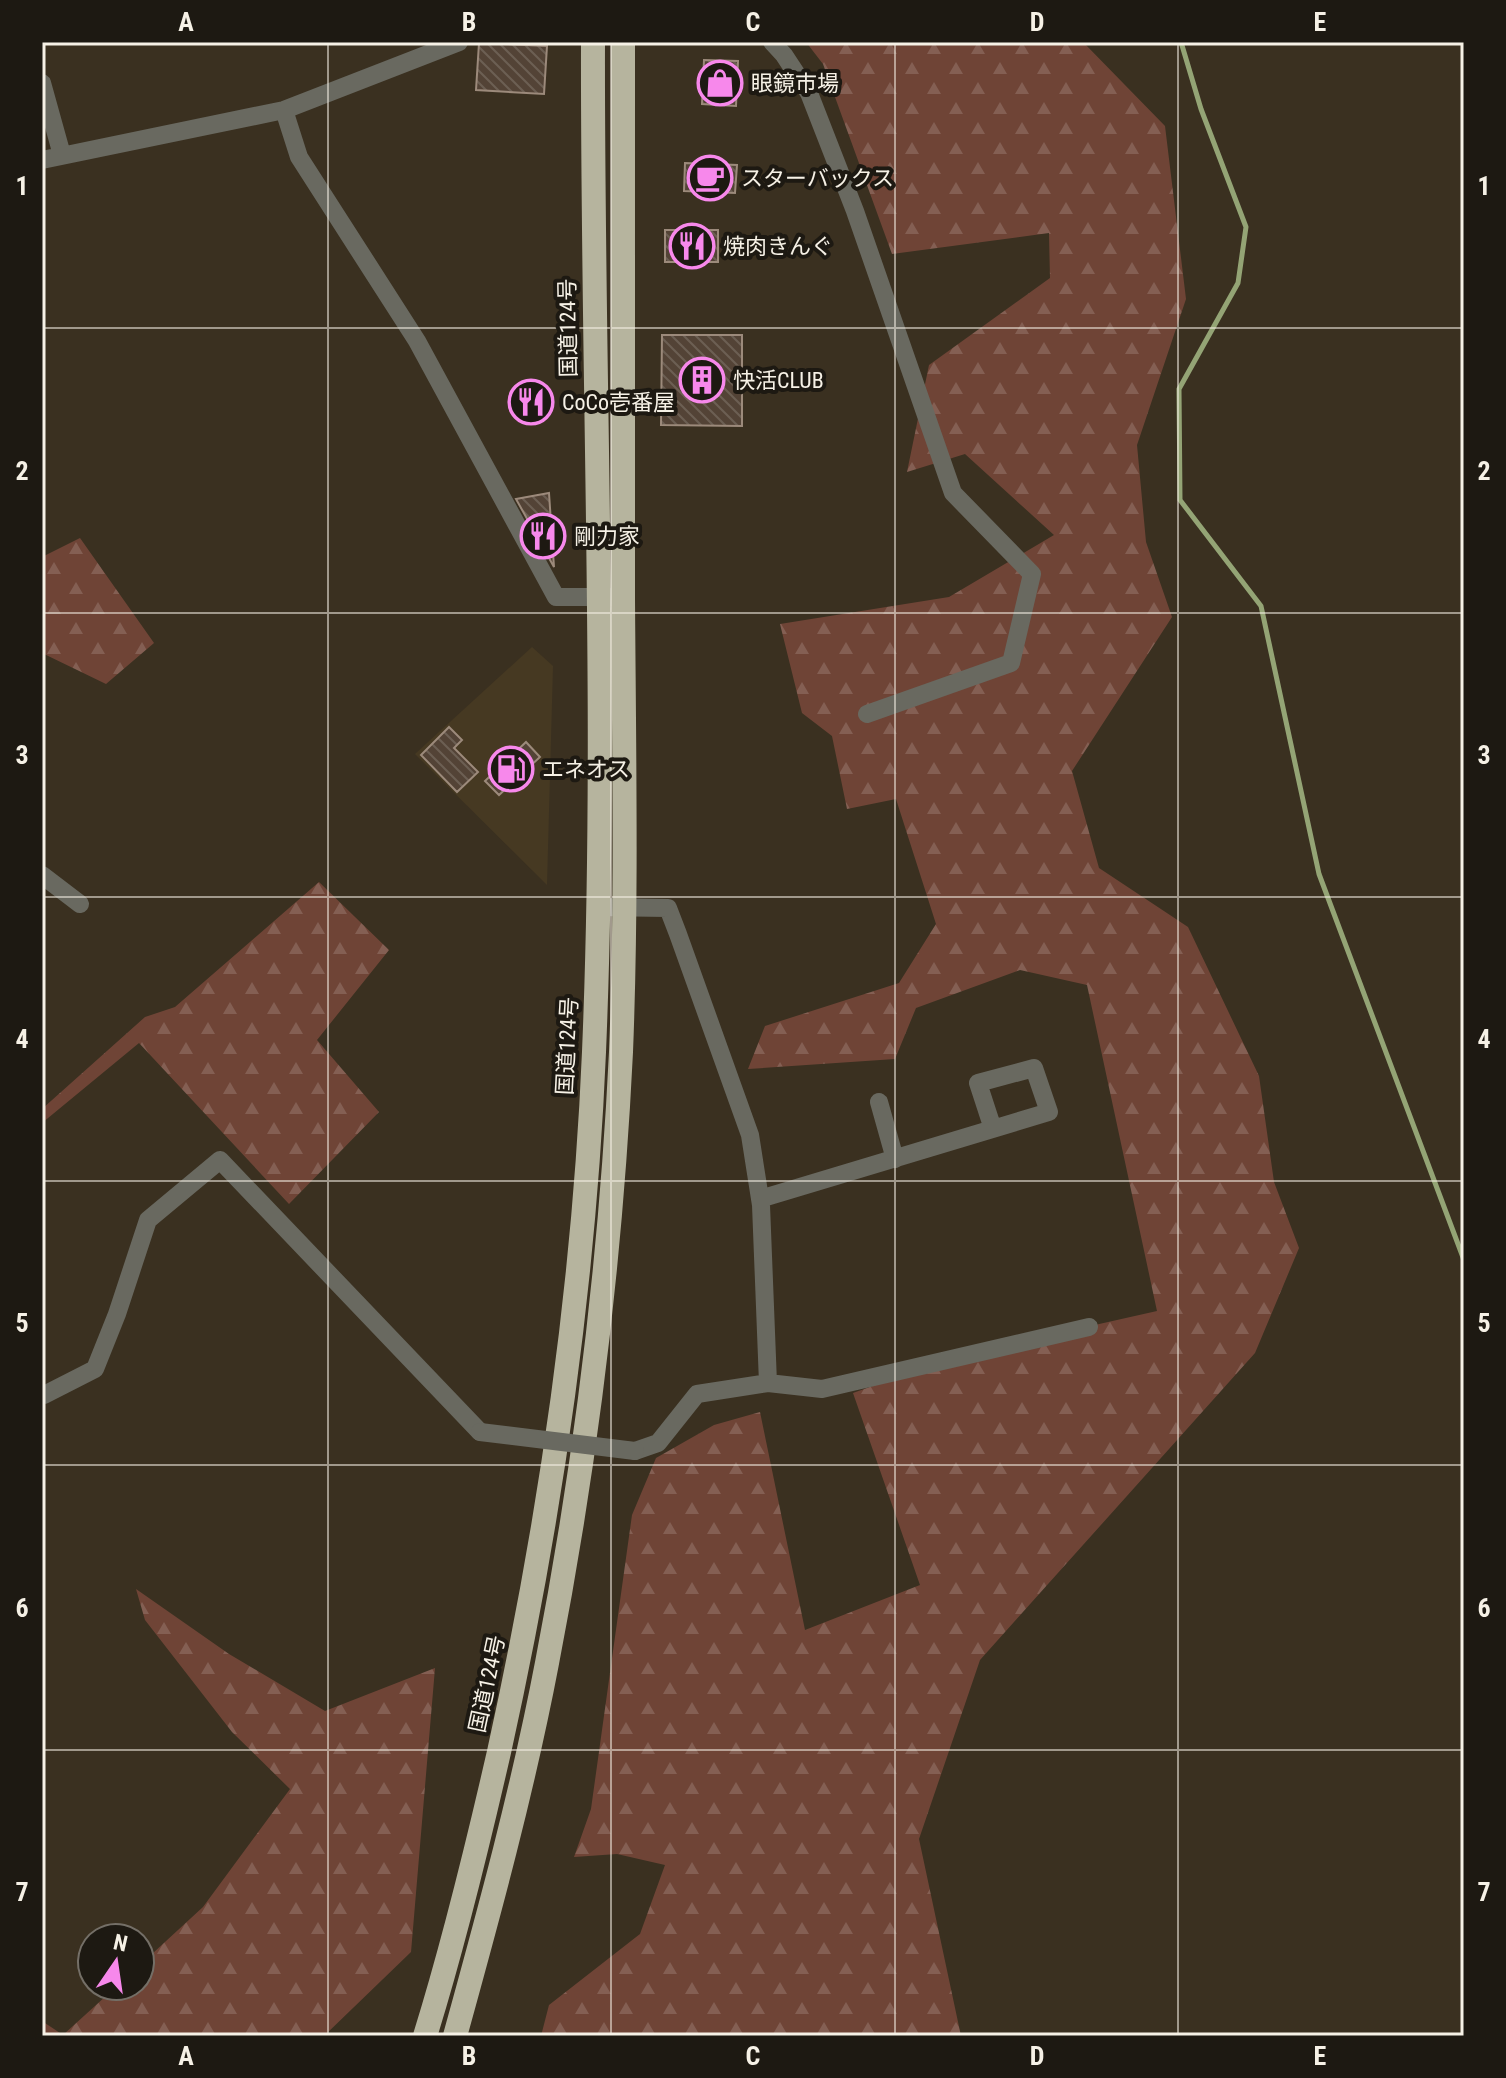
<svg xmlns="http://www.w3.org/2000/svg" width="1506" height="2078" viewBox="0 0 1506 2078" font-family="'Roboto Condensed','Noto Sans JP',sans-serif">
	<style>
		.built { fill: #463922 }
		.forest { fill: url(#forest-firs) }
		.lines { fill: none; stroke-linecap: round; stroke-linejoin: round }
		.stream { stroke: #94a475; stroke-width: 5 }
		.building { fill: url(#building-back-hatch); stroke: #9c8a7b; stroke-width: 2 }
		.minor { stroke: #696960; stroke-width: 18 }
		.highway { stroke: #b6b49e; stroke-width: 24 }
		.minor-bridge { stroke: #696960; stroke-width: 18 }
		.grid { fill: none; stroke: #f6f1e6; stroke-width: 2; stroke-opacity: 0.55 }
		.labels { text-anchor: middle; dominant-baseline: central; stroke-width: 8; stroke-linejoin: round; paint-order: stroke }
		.poi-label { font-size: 22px; fill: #f6f1e6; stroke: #1d1912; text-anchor: start }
		.street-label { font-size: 22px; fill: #f6f1e6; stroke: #1d1912 }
		.neatline { fill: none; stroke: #f6f1e6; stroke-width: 3 }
		.grid-label { font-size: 26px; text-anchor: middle; font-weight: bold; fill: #f6f1e6 }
	</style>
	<defs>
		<pattern id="forest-firs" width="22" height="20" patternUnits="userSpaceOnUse" patternTransform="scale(2)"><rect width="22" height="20" fill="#6f4436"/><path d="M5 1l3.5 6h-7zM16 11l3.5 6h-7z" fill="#845f53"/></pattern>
		<pattern id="building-back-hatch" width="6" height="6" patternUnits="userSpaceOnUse" patternTransform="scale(2)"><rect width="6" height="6" fill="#534336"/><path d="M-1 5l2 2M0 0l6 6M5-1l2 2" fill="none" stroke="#6c5f53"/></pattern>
	</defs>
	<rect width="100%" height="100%" fill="#3a3020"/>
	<path class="built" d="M532 647 553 666 547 885 415 754Z"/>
	<path class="forest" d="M806 42H1083L1165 126 1186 299 1137 445 1146 542 1172 617 1072 771 1099 868 1188 927 1259 1076 1274 1182 1299 1248 1255 1353 980 1660 919 1839 961 2036H541L549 2005 640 1934 665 1865 617 1854 574 1857 591 1809 632 1515 656 1458 714 1425 760 1412 805 1630 920 1585 853 1393 953 1357 1157 1311 1087 985 1020 970 916 1008 895 1059 748 1069 765 1026 899 983 936 924 896 799 847 809 832 736 802 713 780 624 949 597 1054 535 965 454 907 472 929 365 1050 278 1049 233 892 254 823 64Z
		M80 538 154 643 106 684 42 653V557Z
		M319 882 389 950 317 1040 379 1112 289 1204 139 1043 42 1123V1109L145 1017 175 1007Z
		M136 1589 229 1654 325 1711 435 1668 411 1952 324 2036H42V2021L63 2035 117 1986H140V1965L203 1907 290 1789 232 1732 145 1620Z"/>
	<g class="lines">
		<path class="stream" d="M1181 42 1201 109 1246 227 1238 283 1179 389 1180 500 1261 606 1319 874 1464 1260"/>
	</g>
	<path class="building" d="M479 43 547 46 544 94 476 90Z
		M704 60 738 61 736 106 702 104Z
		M685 163 737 165 735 193 684 191Z
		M665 230H718V262H665Z
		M662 335H742V426L661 425Z
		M542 385 552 403 520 420 510 402Z
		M549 493 554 567 516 499Z
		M449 727 462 740 454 748 478 772 457 792 421 755Z
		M526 742 540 757 499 795 485 781Z"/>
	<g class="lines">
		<path class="minor" d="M772 42 784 55 809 93 855 211 953 493 1032 574 1011 663 867 714
			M42 83 62 155
			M284 110 299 157 417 341 556 597H610
			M42 160 284 110 459 42
			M42 875 80 904
			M597 907 668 908 678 934 750 1135 761 1205 768 1383 822 1389 1089 1327
			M879 1102 895 1159
			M760 1199 1049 1112 1034 1068 978 1083 993 1129
			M44 1395 95 1369 117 1314 148 1220 220 1160 480 1432
			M635 1451 658 1443 697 1394 768 1383"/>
		<path class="highway" d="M425 2036C454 1943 477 1848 499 1752 550 1522 584 1288 594 1052 608 716 592 379 593 42
			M455 2036C489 1913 523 1789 547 1663 586 1463 611 1257 621 1052 627 901 624 749 623 598 622 412 623 227 623 42"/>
		<path class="minor-bridge" d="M480 1432 635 1451"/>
	</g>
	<path class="grid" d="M328 42V2036M611 42V2036M895 42V2036M1178 42V2036M42 328H1464M42 613H1464M42 897H1464M42 1181H1464M42 1465H1464M42 1750H1464"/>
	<defs>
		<g id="shop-ring" transform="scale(2.3)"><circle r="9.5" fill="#1d1912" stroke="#f788eb" stroke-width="1.5"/><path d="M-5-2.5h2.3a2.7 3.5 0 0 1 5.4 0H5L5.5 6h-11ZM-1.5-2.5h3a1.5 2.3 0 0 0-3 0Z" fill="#f788eb"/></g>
		<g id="cafe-ring" transform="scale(2.3)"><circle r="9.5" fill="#1d1912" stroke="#f788eb" stroke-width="1.5"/><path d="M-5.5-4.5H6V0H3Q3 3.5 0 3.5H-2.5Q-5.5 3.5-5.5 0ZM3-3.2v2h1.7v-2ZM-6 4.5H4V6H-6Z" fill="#f788eb"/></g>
		<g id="restaurant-ring" transform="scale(2.3)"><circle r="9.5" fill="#1d1912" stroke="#f788eb" stroke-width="1.5"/><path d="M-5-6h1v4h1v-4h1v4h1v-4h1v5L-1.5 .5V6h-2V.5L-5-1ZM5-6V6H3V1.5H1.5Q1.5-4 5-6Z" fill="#f788eb"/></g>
		<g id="building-ring" transform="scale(2.3)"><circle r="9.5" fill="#1d1912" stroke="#f788eb" stroke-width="1.5"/><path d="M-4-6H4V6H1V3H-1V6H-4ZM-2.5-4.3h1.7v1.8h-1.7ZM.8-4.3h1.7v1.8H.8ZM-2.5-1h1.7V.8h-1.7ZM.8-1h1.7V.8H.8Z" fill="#f788eb"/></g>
		<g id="fuel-ring" transform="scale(2.3)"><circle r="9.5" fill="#1d1912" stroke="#f788eb" stroke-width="1.5"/><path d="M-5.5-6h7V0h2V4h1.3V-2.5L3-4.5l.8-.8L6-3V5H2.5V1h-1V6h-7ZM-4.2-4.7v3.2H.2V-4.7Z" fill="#f788eb"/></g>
	</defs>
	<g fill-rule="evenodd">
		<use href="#shop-ring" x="720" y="83"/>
		<use href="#cafe-ring" x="710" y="178"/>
		<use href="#restaurant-ring" x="692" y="246"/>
		<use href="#building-ring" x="702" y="380"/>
		<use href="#restaurant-ring" x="531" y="402"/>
		<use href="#restaurant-ring" x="543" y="536"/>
		<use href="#fuel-ring" x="511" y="769"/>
	</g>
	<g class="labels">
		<g class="poi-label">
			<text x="751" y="83">眼鏡市場</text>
			<text x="741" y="178">スターバックス</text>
			<text x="723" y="246">焼肉きんぐ</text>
			<text x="733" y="380">快活CLUB</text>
			<text x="562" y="402">CoCo壱番屋</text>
			<text x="574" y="536">剛力家</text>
			<text x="542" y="769">エネオス</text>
		</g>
		<g class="street-label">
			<text transform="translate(568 328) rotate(-91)">国道124号</text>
			<text transform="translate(567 1046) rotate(-87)">国道124号</text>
			<text transform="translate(487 1684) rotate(-78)">国道124号</text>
		</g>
	</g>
	<rect width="1506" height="2078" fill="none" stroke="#1d1912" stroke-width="88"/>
	<g transform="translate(116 1962) rotate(13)"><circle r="38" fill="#1d1912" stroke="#746f67" stroke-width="2"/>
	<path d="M0-6L14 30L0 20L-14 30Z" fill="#f788eb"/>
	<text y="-12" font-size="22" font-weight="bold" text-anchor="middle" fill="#f6f1e6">N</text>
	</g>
	<rect x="44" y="44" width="1418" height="1990" class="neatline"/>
	<g class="grid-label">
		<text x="186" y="31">A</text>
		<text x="469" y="31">B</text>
		<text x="753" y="31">C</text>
		<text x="1037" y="31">D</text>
		<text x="1320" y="31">E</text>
		<text x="22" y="195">1</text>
		<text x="1484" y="195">1</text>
		<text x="22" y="480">2</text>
		<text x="1484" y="480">2</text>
		<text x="22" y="764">3</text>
		<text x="1484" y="764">3</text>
		<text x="22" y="1048">4</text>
		<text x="1484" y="1048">4</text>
		<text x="22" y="1332">5</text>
		<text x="1484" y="1332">5</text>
		<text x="22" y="1617">6</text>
		<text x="1484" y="1617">6</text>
		<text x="22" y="1901">7</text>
		<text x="1484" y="1901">7</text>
		<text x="186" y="2065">A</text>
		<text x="469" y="2065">B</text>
		<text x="753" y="2065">C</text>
		<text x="1037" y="2065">D</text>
		<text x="1320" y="2065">E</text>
	</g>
</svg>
